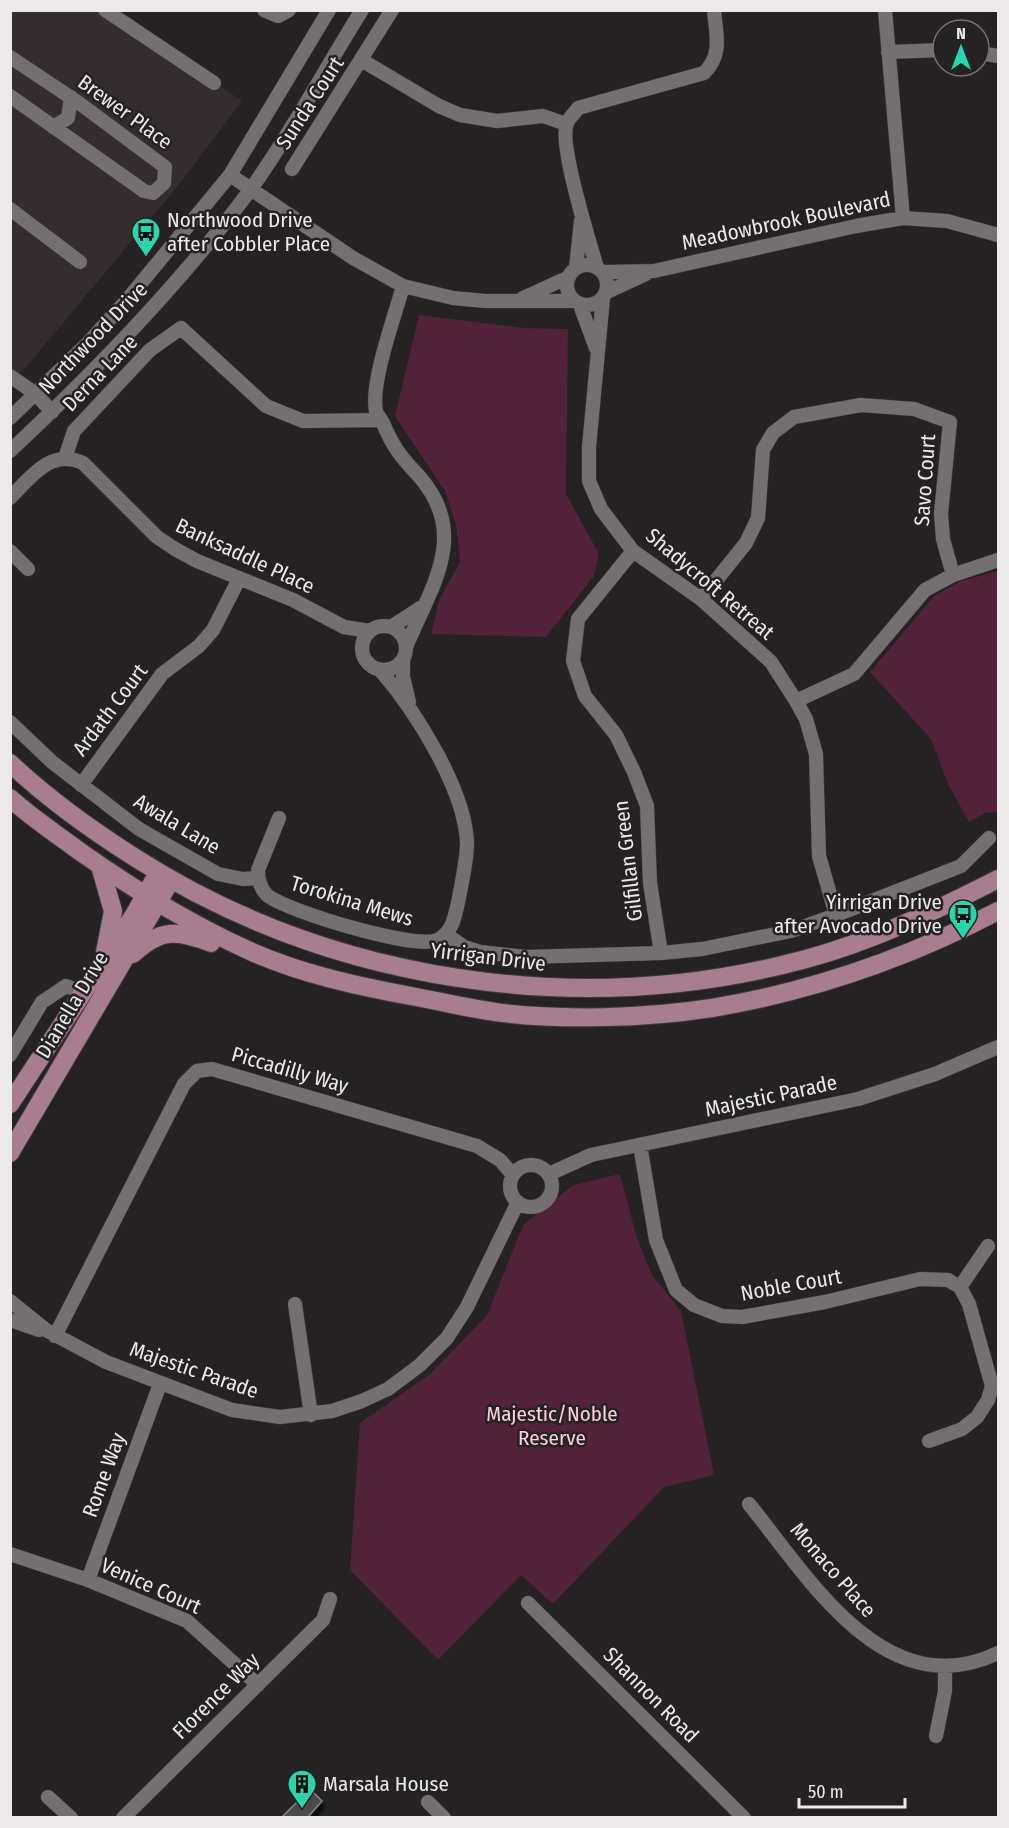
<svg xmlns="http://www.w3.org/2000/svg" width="1009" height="1828" viewBox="0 0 1009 1828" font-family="'Fira Sans Condensed',sans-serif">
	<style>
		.built { fill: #352c2f }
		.green { fill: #512239 }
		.building { fill: #4c484a; stroke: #878385; stroke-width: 1.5; filter: url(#shadow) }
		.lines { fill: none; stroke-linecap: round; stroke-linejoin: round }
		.minor-casing { stroke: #3f3c3d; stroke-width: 15 }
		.major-casing { stroke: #3f3c3d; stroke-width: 20 }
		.minor { stroke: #747071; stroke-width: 14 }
		.major { stroke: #a97d90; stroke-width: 18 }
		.labels { text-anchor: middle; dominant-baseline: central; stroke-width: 5; stroke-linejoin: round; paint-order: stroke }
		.street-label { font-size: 21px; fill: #ebe9ea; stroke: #252223 }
		.poi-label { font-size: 21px; fill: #ebe9ea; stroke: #252223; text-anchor: start }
		.park-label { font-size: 21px; fill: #ffcde1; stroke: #252223 }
	</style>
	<defs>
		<filter id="shadow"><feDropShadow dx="3.5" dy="6" stdDeviation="1.5" flood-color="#0009"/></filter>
	</defs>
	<rect width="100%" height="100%" fill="#252223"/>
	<path class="built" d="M11 11H109L242 101 181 182 11 385Z"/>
	<path class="green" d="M419 315 524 328 568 329 566 494 599 554 594 576 546 637 431 634 439 600 460 562 456 525 445 491 395 416Z
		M998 571V812L985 813 969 822 948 784 931 739 870 672 934 596 961 581Z
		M620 1174 636 1235 652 1275 681 1311 714 1475 664 1487 553 1604 521 1575 438 1660 350 1570 360 1423 429 1375 487 1315 523 1225 573 1185Z"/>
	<path class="building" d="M310 1789 322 1801 307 1818H281Z"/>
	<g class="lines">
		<g class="minor-casing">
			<path id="minor" d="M105 10 214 83
				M264 10 278 16 289 10
				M885 10 903 218
				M888 52 943 50
				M979 53 998 56
				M10 57 79 103 165 167 164 183 153 193 144 191 10 96
				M363 61 439 106 460 115 497 121 543 116 566 124
				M53 127 68 118 71 97
				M292 169 392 10
				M230 175 353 258 403 286 453 298 485 301H574
				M10 209 80 262
				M567 285a20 20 0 1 1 40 0a20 20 0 1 1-40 0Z
				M576 268 581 221
				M597 268C590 243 558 143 567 123 569 118 575 113 578 108L704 73C723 54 716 35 714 10
				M603 272 654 271 856 226 903 218 947 221 998 235
				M403 286C395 316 370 383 376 411 377 415 381 419 383 423 393 447 400 456 418 475 471 534 431 587 406 647
				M607 292 646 274
				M523 298 569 277
				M603 298 589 447V481L601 509 633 551 701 599 771 662 796 701 806 719 816 754 819 856 836 915
				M580 305 596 348
				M10 376 36 394 52 412
				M10 418 87 344 127 300 230 175 329 10
				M10 451C97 370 180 284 251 189 292 132 324 70 362 10
				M65 458 74 431 150 350 181 328 266 406 303 421 381 420
				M10 498C31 477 51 448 83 463L157 537 175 549 197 561 293 600 344 627 370 631
				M10 551 28 569
				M633 551 578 619 573 661 585 696 616 735 634 772 647 806 650 883 661 953
				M701 599 746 543 758 518 763 450 773 433 794 417 861 405 914 409 950 422 941 514 943 539 953 575
				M362 648a22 22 0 1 1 44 0a22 22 0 1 1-44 0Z
				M391 627 422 607
				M403 660V677L409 702
				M796 701 854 674 925 590 953 575 998 560
				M10 722 52 762 139 829 218 874 243 879 258 878
				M81 785 162 674 199 646 213 630 239 579
				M279 818 258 870C258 879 260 888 267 895 286 911 415 950 437 940 454 932 455 914 459 898 462 880 467 861 467 843 465 789 415 710 380 670
				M446 934 464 947 480 952 526 957 661 953 702 949 791 931 836 915 961 866 989 838
				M10 1055 42 1002 66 986 83 992
				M640 1145 656 1240 676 1290 694 1305 722 1316 742 1317 825 1302 920 1279 948 1280 960 1287 969 1304 992 1386 988 1400 977 1417 962 1429 929 1441
				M510 1186a21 21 0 1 1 42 0a21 21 0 1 1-42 0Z
				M549 1174 591 1155 858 1099 935 1074 998 1047
				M960 1287 988 1246
				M10 1301 46 1330 106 1362 232 1410 280 1417 332 1411 362 1401 388 1389 420 1365 447 1338 467 1307 518 1202
				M295 1304 311 1415
				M10 1320 39 1330
				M55 1336 184 1084 197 1071 212 1069 477 1146 500 1160 513 1175
				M749 1504C809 1578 885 1707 998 1653
				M10 1554 88 1580 187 1621 258 1685
				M88 1580 160 1384
				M528 1603 744 1818
				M936 1736 945 1691V1666
				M48 1797 71 1818
				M428 1802 444 1818
				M123 1818 323 1620 330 1599"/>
		</g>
		<g class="major-casing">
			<path id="major" d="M10 763C48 799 90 829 134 857 331 983 580 1020 806 959 873 941 937 910 998 879
				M10 798C33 819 58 835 82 853 136 891 192 925 252 952 302 974 357 986 411 996 439 1001 467 1008 495 1012 561 1021 647 1018 712 1008 813 991 908 958 998 911
				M100 866 113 911 105 952
				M133 954C161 928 178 930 211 943
				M10 1104 134 915 158 873
				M10 1153 171 880"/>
		</g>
		<use href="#minor" class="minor"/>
		<use href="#major" class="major"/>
	</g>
	<defs>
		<g id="bus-pin" transform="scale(1.5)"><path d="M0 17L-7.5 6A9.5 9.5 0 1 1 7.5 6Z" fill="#28d5ad" stroke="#252223"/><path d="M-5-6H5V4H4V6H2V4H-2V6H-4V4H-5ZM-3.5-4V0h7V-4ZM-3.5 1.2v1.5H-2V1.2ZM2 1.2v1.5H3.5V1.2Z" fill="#111"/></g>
		<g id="building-pin" transform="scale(1.5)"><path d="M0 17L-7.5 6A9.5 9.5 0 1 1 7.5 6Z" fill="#28d5ad" stroke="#252223"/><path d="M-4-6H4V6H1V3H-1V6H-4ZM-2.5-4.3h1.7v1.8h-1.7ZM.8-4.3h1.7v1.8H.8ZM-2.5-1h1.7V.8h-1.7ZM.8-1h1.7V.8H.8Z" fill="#111"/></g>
	</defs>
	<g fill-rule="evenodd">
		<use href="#bus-pin" x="146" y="232"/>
		<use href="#bus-pin" x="963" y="914"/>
		<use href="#building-pin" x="302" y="1784"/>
	</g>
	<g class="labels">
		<g class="street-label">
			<text transform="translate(310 103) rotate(-57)">Sunda Court</text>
			<text transform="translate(125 112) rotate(36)">Brewer Place</text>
			<text transform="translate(786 221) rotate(-12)">Meadowbrook Boulevard</text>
			<text transform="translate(93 338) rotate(-46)">Northwood Drive</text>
			<text transform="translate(100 373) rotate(-46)">Derna Lane</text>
			<text transform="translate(925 480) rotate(-86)">Savo Court</text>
			<text transform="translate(245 556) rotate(25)">Banksaddle Place</text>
			<text transform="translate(710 584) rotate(40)">Shadycroft Retreat</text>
			<text transform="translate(110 710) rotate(-53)">Ardath Court</text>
			<text transform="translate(177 824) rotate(31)">Awala Lane</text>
			<text transform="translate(628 861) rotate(-97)">Gilfillan Green</text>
			<text transform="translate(352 901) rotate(17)">Torokina Mews</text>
			<text transform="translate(488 957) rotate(7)">Yirrigan Drive</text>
			<text transform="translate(72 1005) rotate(-59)">Dianella Drive</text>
			<text transform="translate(290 1070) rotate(16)">Piccadilly Way</text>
			<text transform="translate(771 1096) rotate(-12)">Majestic Parade</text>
			<text transform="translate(791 1285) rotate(-10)">Noble Court</text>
			<text transform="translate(194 1370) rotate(19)">Majestic Parade</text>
			<text transform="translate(104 1475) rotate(-70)">Rome Way</text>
			<text transform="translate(833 1570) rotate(49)">Monaco Place</text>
			<text transform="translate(151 1586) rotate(24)">Venice Court</text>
			<text transform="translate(651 1695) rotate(45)">Shannon Road</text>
			<text transform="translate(216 1696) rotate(-45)">Florence Way</text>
		</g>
		<g class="poi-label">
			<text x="167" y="220">Northwood Drive<tspan x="167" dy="24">after Cobbler Place</tspan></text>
			<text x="942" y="902" text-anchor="end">Yirrigan Drive<tspan x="942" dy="24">after Avocado Drive</tspan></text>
			<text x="323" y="1784">Marsala House</text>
		</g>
		<g class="park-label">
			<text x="552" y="1414">Majestic/Noble<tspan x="552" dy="24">Reserve</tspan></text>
		</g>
	</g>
	<rect width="1009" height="1828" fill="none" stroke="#ebe9ea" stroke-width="24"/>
	<g transform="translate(961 48)"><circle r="28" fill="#252223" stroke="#747273" stroke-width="1.5"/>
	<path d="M0-4.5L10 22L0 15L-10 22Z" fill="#28d5ad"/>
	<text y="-9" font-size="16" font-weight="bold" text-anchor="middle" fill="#ebe9ea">N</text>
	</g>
	<path d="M799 1798v9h106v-9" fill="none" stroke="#ebe9ea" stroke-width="3"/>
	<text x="808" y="1798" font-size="18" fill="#ebe9ea" stroke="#252223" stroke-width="4.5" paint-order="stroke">50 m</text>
</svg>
